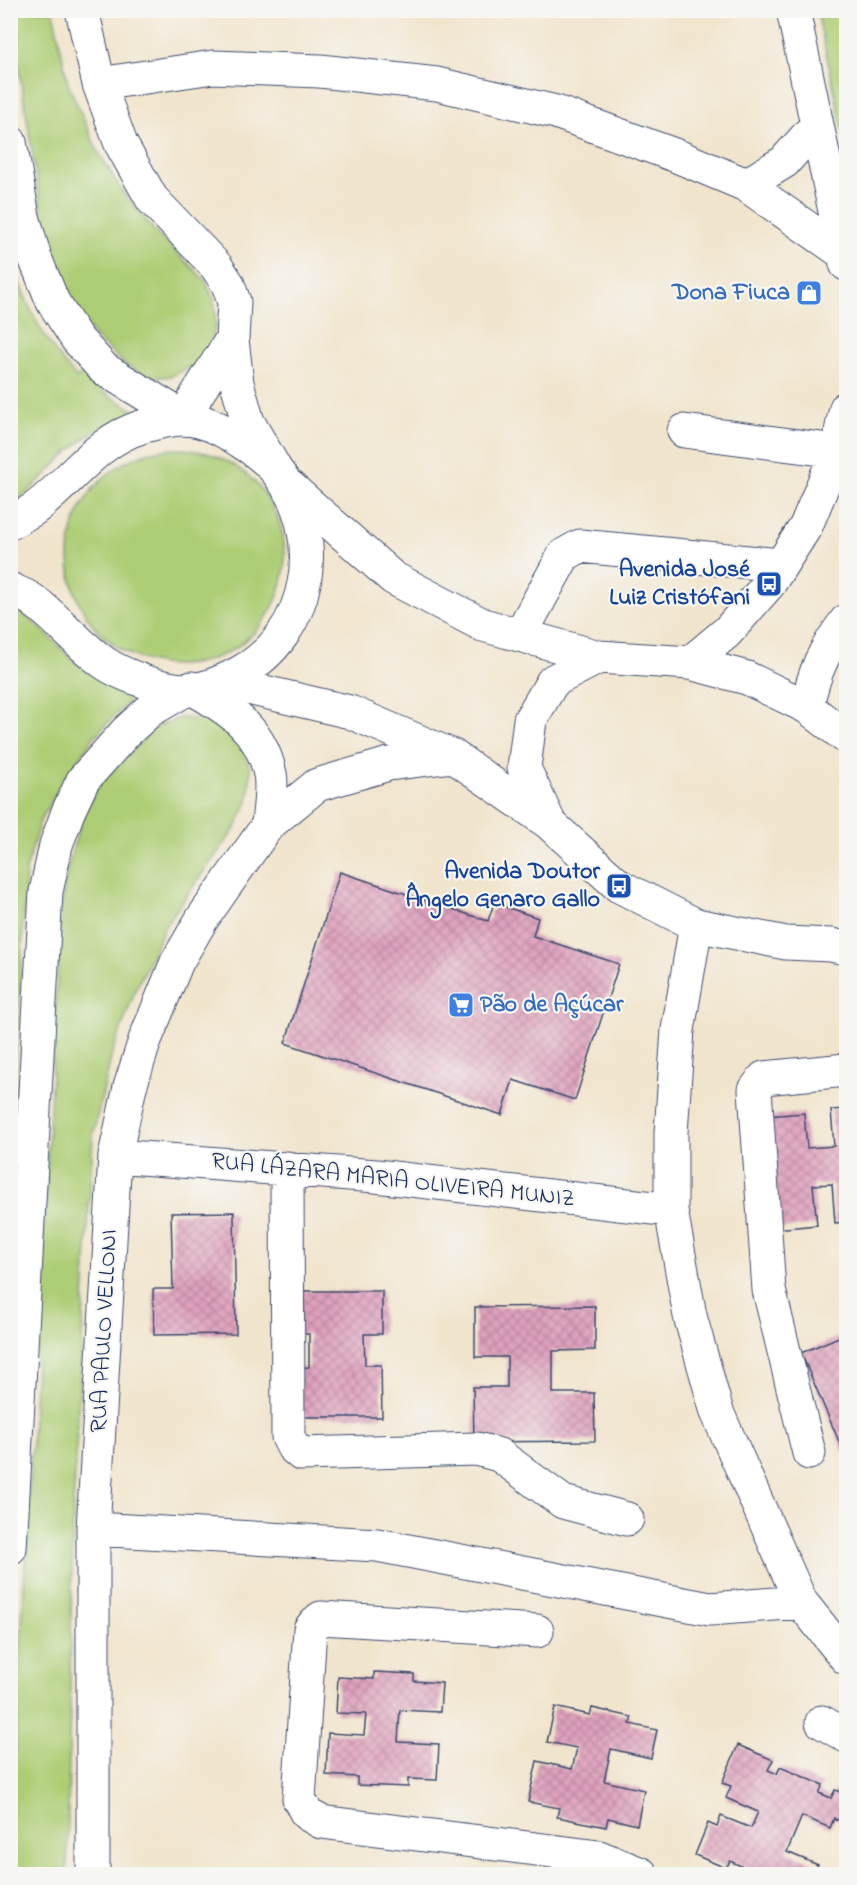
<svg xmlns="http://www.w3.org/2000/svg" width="857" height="1885" viewBox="0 0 857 1885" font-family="'Indie Flower',sans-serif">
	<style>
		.green { fill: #adcd75; stroke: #647e6a; stroke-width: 1.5 }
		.building { fill: url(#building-cross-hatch) }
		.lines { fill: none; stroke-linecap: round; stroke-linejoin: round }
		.minor-casing { stroke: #3b4a6e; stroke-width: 35 }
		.major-casing { stroke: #3b4a6e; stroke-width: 35 }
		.highway-casing { stroke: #3b4a6e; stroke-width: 35 }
		.minor { stroke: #fff; stroke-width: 33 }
		.major { stroke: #fff; stroke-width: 33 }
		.highway { stroke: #fff; stroke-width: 33 }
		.labels { text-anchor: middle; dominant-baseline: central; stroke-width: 4.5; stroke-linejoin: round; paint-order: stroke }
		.shop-label { font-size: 24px; font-weight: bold; fill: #366cbe; stroke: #f6f6f2; text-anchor: end }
		.transit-label { font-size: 24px; font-weight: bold; fill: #164399; stroke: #f6f6f2; text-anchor: end }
		.street-label { font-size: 24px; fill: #1b2f5e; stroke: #f6f6f2 }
	</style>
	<defs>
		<pattern id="building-cross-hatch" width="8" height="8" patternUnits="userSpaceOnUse" patternTransform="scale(1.5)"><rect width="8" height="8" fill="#e0a2bd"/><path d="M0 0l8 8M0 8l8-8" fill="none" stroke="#b5849d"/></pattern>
	</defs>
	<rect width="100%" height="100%" fill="#f6f6f2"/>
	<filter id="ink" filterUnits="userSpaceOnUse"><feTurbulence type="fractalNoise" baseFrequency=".0167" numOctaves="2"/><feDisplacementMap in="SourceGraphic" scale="12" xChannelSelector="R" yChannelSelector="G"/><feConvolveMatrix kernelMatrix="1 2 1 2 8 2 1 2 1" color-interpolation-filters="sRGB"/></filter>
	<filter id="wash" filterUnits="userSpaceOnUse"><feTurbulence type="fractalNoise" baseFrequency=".008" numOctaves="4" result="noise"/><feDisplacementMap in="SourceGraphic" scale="24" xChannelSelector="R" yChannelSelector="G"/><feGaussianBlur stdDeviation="1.35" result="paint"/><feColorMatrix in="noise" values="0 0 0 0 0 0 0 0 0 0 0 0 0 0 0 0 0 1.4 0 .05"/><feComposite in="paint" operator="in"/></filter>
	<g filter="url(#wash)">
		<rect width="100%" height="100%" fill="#f1e4cc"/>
		<path class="green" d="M10 11H53L68 84 98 152 124 194 159 236 205 280 214 300 216 324 211 348 195 365 171 376 150 378 127 366 97 339 73 306 58 273 44 227Z
			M817 11H846V145Z
			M10 259C27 305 43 342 77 378L83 372 104 393 139 413C129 417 117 419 108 424 71 441 43 482 10 507Z
			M69 557a108 108 0 1 1 216 0a108 108 0 1 1-216 0Z
			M11 609 32 620 75 662 100 680 135 695 94 737 64 780 40 821 26 870 11 1169Z
			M178 718 200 719 226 729 242 746 251 770 248 802 236 827 166 924 135 991 112 1054 93 1134 73 1505 67 1874H11V1826L61 906 68 866 80 824 97 787 153 729Z"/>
		<g id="blocks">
			<path class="building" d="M340 872 488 921 494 903 538 918 533 936 619 964 575 1100 513 1080 502 1115 285 1043Z
				M846 1109V1222L835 1223 832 1184 813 1185 817 1225 776 1229 767 1116 804 1113 807 1148 834 1146 831 1110Z
				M234 1212 236 1334 154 1335 153 1289H173L171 1213Z
				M292 1291H382V1334H364L365 1365H381L382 1417H295L294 1368 309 1367V1334H293Z
				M595 1306V1350L553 1351V1393H594L595 1441 474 1442 473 1387H507V1357H475V1307Z
				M841 1336 846 1350V1451L844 1453 801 1353Z
				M374 1672 414 1674V1681L442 1683 440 1712 400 1710 398 1742 439 1744 437 1780 408 1779V1787L357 1785V1777L326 1775 328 1733 364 1735 366 1714 336 1713 338 1677 374 1679Z
				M555 1707 590 1715 592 1708 632 1717 630 1724 657 1730 651 1758 611 1749 604 1781 644 1790 637 1825 608 1818 606 1827 557 1817 559 1808 528 1802 537 1761 572 1769 577 1748 547 1742Z
				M738 1745 773 1760 768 1770 777 1774 780 1767 823 1785 819 1793 831 1798 835 1790 846 1794V1823L834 1818 830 1828 802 1816 787 1852 818 1865 814 1874H743L736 1872 741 1866 730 1861 726 1868 695 1855 708 1823 717 1827 721 1816 751 1828 758 1812 726 1798 731 1786 722 1783Z"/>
		</g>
	</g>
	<g filter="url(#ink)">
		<use href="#blocks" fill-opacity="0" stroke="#3b4a6e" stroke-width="1.5"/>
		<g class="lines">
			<g class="minor-casing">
				<path id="minor" d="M82 10 99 84 121 144 152 199 216 266 228 284 234 302 232 339 237 383 248 422 274 467
					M793 10 846 264
					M99 84 213 67 320 71 437 84 556 112 677 156 746 185 846 255
					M746 185 784 162 816 126
					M186 419 196 396 232 339
					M684 431 837 451
					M520 635 564 555 580 546 781 565
					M690 663 727 632 769 584 806 526 837 451 846 408
					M192 688C230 710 261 729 270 774 273 789 269 810 268 825
					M807 707C814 671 824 650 846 621
					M696 925 678 1030 671 1133V1210L690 1316 717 1412 801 1602 846 1658
					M115 1156 376 1176 671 1210
					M287 1168 288 1437 293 1447 301 1454 477 1449 499 1455 563 1502 627 1519
					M809 1453 769 1290 755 1090 764 1078 846 1070
					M93 1529 377 1545 710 1609 801 1602
					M537 1631 321 1618 315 1623 310 1629 299 1799 307 1814 321 1822 599 1857 594 1874
					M822 1722 846 1736
					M599 1857 641 1874
					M93 1874V1529L115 1156 130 1087 145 1040 177 962 202 919 268 825 317 785 389 764 453 756"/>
			</g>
			<g class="major-casing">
				<path id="major" d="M290 487 393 578 483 625 599 657 690 663 747 678 807 707 846 737
					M10 523C18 518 26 514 34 509 72 481 94 442 141 427 155 423 171 418 186 419 204 420 225 431 240 441 253 449 268 460 278 473 327 536 312 634 239 673 224 681 201 691 184 690 161 689 121 675 103 662 78 644 59 620 35 602 28 596 18 593 10 589
					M222 682 350 712 453 756 549 823 619 886 696 925 786 943 831 945 846 948
					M549 822 524 768 530 720 553 681 599 657"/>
			</g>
			<g class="highway-casing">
				<path id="highway" d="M10 142 23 217 35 258 53 302 77 339 104 369 186 419
					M10 1548 46 892 56 845 68 812 83 780 126 732 149 711 185 690"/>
			</g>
			<use href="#minor" class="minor"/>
			<use href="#major" class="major"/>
			<use href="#highway" class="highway"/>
		</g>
	</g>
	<defs>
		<g id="shop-square" transform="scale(1.35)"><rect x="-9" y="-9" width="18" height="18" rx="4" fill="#3f7fe0" stroke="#f6f6f2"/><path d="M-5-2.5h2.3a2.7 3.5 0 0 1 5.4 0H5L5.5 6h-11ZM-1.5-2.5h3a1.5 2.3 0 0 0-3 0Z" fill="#fff"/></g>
		<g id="bus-square" transform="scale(1.35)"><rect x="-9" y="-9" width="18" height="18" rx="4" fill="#1a4fb4" stroke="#f6f6f2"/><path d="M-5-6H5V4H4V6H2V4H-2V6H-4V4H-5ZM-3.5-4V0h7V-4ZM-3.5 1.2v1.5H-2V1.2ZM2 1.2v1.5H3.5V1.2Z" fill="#fff"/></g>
		<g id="supermarket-square" transform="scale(1.35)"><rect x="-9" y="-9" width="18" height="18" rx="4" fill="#3f7fe0" stroke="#f6f6f2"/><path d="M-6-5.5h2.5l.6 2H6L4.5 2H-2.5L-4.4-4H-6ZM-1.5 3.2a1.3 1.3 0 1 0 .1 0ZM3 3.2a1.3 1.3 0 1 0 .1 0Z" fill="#fff"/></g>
	</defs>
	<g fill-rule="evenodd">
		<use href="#shop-square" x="809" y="293"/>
		<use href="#bus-square" x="769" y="584"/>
		<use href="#bus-square" x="619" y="886"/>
		<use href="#supermarket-square" x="461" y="1005"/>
	</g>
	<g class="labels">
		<g class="shop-label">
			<text x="790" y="293">Dona Fiuca</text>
			<text x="480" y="1005" text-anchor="start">Pão de Açúcar</text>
		</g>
		<g class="transit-label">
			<text x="750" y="570">Avenida José<tspan x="750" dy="28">Luiz Cristófani</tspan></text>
			<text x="600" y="872">Avenida Doutor<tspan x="600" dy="28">Ângelo Genaro Gallo</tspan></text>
		</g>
		<g class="street-label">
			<text transform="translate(393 1181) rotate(6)">RUA LÁZARA MARIA OLIVEIRA MUNIZ</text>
			<text transform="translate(105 1331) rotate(-87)">RUA PAULO VELLONI</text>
		</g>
	</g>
	<rect width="857" height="1885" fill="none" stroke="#f6f6f2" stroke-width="36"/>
</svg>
